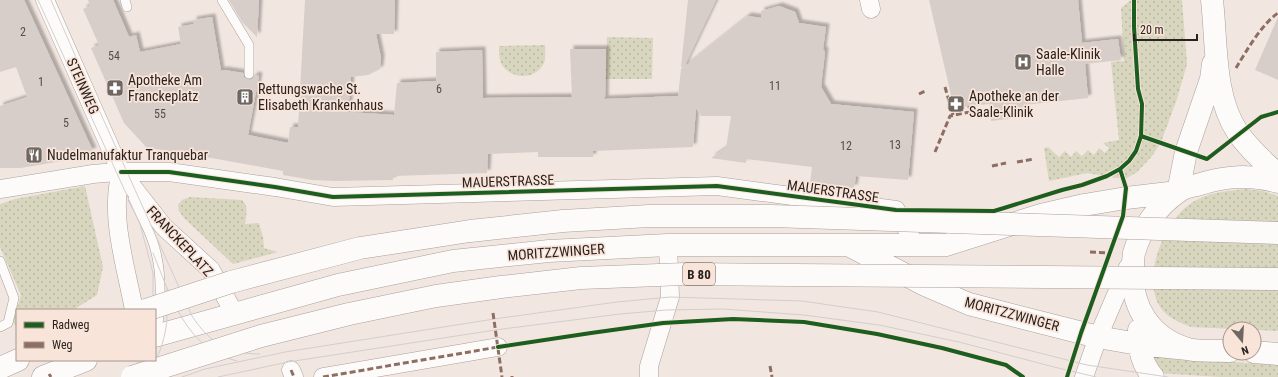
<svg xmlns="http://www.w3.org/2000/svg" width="1278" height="377" viewBox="0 0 1278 377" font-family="'Roboto Condensed',sans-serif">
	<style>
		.green { fill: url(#green-dots) }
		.building { fill: #d7ceca; filter: url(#shadow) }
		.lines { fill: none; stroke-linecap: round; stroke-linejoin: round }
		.lane-casing { stroke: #a8a09b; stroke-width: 10 }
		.street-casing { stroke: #a8a09b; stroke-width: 19 }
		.secondary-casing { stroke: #a8a09b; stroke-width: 23 }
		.primary-casing { stroke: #a8a09b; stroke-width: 23 }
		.lane { stroke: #fdfbfa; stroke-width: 9 }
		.street { stroke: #fdfbfa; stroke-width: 18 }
		.secondary { stroke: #fdfbfa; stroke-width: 22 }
		.primary { stroke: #fdfbfa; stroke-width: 22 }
		.tram { stroke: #d2cecd; stroke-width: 1 }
		.primary-bridge-casing { stroke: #a8a09b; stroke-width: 23; stroke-linecap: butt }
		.primary-bridge { stroke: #fdfbfa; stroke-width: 22 }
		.quiet { stroke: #8d6e63; stroke-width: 3; stroke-dasharray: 6 3; stroke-linecap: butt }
		.cycleway-casing { stroke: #f9e4d9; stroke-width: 6 }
		.cycleway { stroke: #1b5e20; stroke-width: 4 }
		.labels { text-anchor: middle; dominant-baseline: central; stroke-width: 3.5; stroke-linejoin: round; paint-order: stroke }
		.number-label { font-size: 12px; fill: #564e4a }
		.shield { fill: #f9e4d9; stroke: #675c56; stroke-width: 1 }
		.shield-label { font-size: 13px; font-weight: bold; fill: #29221e }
		.poi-label { font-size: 14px; fill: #29221e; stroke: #f9e4d9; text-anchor: start }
		.street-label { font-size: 14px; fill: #29221e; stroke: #f9e4d9 }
	</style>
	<defs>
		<pattern id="green-dots" width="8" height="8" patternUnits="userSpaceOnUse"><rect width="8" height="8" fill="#d8d6be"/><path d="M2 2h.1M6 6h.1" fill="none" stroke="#b9b7a3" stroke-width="1.8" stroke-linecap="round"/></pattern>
		<filter id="shadow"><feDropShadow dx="3.5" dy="-3.5" stdDeviation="1" flood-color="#0004"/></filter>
	</defs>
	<rect width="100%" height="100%" fill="#f2e6e0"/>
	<path class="green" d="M1131 0H1182L1187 64 1177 99 1161 142 1153 155 1137 172 1127 178H1118L1087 173 1049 181 1044 148 1048 147 1059 157 1065 151 1071 157 1076 151 1082 156 1088 150 1094 155 1099 148 1105 153 1109 148 1103 143 1119 140 1111 62 1124 61 1121 8Z
		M607 37 653 38 652 79H606Z
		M545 45C545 51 546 58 544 63 536 80 512 80 502 65 499 59 499 53 499 46Z
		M85 186 103 267 97 295 73 310H17V328L13 322 21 295 0 247V204L15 199Z
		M1246 189 1263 191 1278 196V331L1191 327C1179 322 1165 317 1159 305 1142 275 1165 219 1193 202 1209 192 1228 191 1246 189Z
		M190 197 242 200C249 206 246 215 245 224L259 223 263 237 264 248 278 252 233 264 184 218 179 211 178 205 182 200Z
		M1154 357 1278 365V377H1220L1158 373Z"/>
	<path class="building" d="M0 0H24L93 151 62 161 21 168H0V106L27 97 16 67 0 72Z
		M88 0H113L129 37 136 35 140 52 181 44 178 27 194 24 193 20 212 17 221 71 224 70 243 73 244 77 249 80 252 79 255 75 259 76 248 135 288 143 290 127H298L305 0H395L394 34H376L381 58 380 69 368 75 351 77 348 112 394 115 397 83 436 81V52L482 50 483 98 572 97 570 49H606L605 99 678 96 681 69 683 67H681L688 0H716L684 67 748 16 761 18V11L779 6 795 12 799 23 826 27 823 49 825 52 821 87 831 104 914 112 908 180 856 176 854 188 810 183 812 167 746 159V163L711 158 726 148 731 116H701L696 108 693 147 593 151V157H538V152L488 154 487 173 393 176V180L336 181 312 180 283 175V171L178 152 147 148 124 123 91 48 99 45 83 9 90 6Z
		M229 0H259L257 37 242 22Z
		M929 0H1078L1082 43 1118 39 1121 60 1085 64 1088 98 1024 105 1025 117 991 121 989 104 954 108Z
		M1278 17V80L1255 70Z"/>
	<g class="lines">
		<g class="lane-casing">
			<path id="lane" d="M125 0 127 7
				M222 0 249 45V74
				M133 199C141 215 151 232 155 249 163 277 160 306 157 335
				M0 261 14 298 8 323 0 327"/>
		</g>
		<g class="street-casing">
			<path id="street" d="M45 0 121 172 164 227 211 270 234 313
				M869 0 871 9
				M121 172C109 216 126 266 134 310
				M0 189 93 174 116 172H169L275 187 333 197 717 186 896 210 916 246
				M291 370 294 377
				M323 377 498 347
				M649 377V366L670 297 668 245
				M1084 377 1098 337 1128 267"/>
		</g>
		<g class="secondary-casing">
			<path id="secondary" d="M1212 0C1217 43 1213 96 1238 133 1249 149 1264 162 1278 175
				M1178 192 1186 152 1211 79 1213 64
				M852 247 925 285 969 304 1098 337 1138 344 1188 349
				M1139 330C1138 348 1141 363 1153 377
				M155 336 338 285 453 261 549 251 668 245H946L1041 215 1084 205 1126 198 1178 192
				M1230 351C1218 350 1198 352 1188 349 1150 338 1130 306 1133 268 1133 263 1133 258 1134 253 1140 231 1158 205 1178 192 1183 188 1191 186 1197 185 1225 176 1250 174 1278 182
				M1254 352 1278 354
				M43 377 86 360"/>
		</g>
		<g class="primary-casing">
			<path id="primary" d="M0 368 18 360"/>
		</g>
		<use href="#lane" class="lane"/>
		<use href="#street" class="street"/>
		<use href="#secondary" class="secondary"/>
		<use href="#primary" class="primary"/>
		<path class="tram" d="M38 0 140 224 153 273V310
			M51 0 95 101 192 316C209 342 228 354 260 354
			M153 253C171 297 186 349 237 361
			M130 377 139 360
			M149 377C155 363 162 348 165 333 168 319 167 304 167 289
			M182 377 205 369 285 352 494 319 617 302 670 297 802 301 878 312 1087 365 1168 377
			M218 377 288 362 495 330 620 314 666 310 723 309 804 315 879 325 959 342 1054 367 1096 377"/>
		<g class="primary-bridge-casing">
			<path id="primary-bridge" d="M146 310 231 282 360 248 470 231 563 221 649 216H772L1278 233
				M132 377 261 336 349 314 436 296 501 287 581 278 685 274 1278 279"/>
		</g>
		<use href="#primary-bridge" class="primary-bridge"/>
		<path class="quiet" d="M1236 68C1247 50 1261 25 1278 13
			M945 87 953 115
			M919 94 925 91
			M935 152 950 116 970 112 969 106
			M1017 162 1034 159
			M992 166 1006 163
			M1090 252 1110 253
			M493 313 502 377
			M770 366 772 377
			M291 370 294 377
			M49 374 51 377
			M512 376V377
			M323 377 498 347"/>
		<g class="cycleway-casing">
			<path id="cycleway" d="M1141 136 1207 159 1261 117 1278 112
				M121 172H169L275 187 333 197 717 186 896 210 994 211 1004 208 1062 190 1082 185 1107 176 1120 169 1129 161 1136 151 1141 136 1142 104 1138 89 1134 27V0
				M498 347 591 333 663 323 733 319 804 322 877 334 942 348 1006 365 1023 377
				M1067 377 1081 333 1123 216 1126 188 1120 169"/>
		</g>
		<use href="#cycleway" class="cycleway"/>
	</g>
	<defs>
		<g id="hospital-square" transform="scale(0.9)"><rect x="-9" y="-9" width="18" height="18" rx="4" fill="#6f6762" stroke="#f9e4d9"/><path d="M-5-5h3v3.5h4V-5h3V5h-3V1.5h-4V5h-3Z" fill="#fff"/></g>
		<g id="pharmacy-square" transform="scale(0.9)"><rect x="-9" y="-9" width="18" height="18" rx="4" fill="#6f6762" stroke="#f9e4d9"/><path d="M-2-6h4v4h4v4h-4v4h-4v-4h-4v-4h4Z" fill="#fff"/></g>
		<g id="building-square" transform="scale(0.9)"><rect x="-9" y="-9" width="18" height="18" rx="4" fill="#6f6762" stroke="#f9e4d9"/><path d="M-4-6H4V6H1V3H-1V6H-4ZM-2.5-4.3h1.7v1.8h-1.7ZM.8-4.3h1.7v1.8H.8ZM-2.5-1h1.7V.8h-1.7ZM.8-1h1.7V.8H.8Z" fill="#fff"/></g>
		<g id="restaurant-square" transform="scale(0.9)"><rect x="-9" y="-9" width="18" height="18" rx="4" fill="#6f6762" stroke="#f9e4d9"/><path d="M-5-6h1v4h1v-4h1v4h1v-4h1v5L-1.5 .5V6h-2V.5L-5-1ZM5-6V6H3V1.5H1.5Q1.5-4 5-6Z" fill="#fff"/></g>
	</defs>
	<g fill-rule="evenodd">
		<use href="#hospital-square" x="1023" y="62"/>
		<use href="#pharmacy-square" x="115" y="88"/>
		<use href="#building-square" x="245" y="97"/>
		<use href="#pharmacy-square" x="956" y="104"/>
		<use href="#restaurant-square" x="34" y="155"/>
	</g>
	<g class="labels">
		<g class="number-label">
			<text x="23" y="32">2</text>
			<text x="114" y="56">54</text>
			<text x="41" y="82">1</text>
			<text x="775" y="86">11</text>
			<text x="439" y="89">6</text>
			<text x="160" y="114">55</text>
			<text x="66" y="123">5</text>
			<text x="895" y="145">13</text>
			<text x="846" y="146">12</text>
		</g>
		<rect class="shield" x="683" y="263" width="32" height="22" rx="3"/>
		<g class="shield-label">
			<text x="699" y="274">B 80</text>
		</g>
		<g class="poi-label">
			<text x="1036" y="54">Saale-Klinik<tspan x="1036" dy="16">Halle</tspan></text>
			<text x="128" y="80">Apotheke Am<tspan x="128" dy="16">Franckeplatz</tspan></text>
			<text x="258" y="89">Rettungswache St.<tspan x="258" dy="16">Elisabeth Krankenhaus</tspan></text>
			<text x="969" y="96">Apotheke an der<tspan x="969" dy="16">Saale-Klinik</tspan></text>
			<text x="47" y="155">Nudelmanufaktur Tranquebar</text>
		</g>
		<g class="street-label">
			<text transform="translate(83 86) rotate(66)">STEINWEG</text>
			<text transform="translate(508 181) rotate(-2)">MAUERSTRASSE</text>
			<text transform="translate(833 191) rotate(8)">MAUERSTRASSE</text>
			<text transform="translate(180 241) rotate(47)">FRANCKEPLATZ</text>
			<text transform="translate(556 252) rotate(-4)">MORITZZWINGER</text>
			<text transform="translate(1012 314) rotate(15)">MORITZZWINGER</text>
		</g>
	</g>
	<rect x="16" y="309" width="140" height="52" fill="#f9e4d9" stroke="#a6968e"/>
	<rect x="24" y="322" width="20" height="6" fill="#1b5e20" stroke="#a6968e"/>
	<text x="52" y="329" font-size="12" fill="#29221e">Radweg</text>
	<rect x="24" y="342" width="20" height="6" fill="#8d6e63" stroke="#a6968e"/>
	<text x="52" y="349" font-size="12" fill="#29221e">Weg</text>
	<g transform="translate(1242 341) rotate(162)"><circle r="19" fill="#f9e4d9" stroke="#a6968e"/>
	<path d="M0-3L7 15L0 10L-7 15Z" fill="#6f6762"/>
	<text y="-6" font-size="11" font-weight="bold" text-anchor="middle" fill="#29221e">N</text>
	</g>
	<path d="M1134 34v6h63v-6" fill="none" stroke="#29221e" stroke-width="2"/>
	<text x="1140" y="34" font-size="12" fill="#29221e" stroke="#f9e4d9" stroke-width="3" paint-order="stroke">20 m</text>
</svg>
